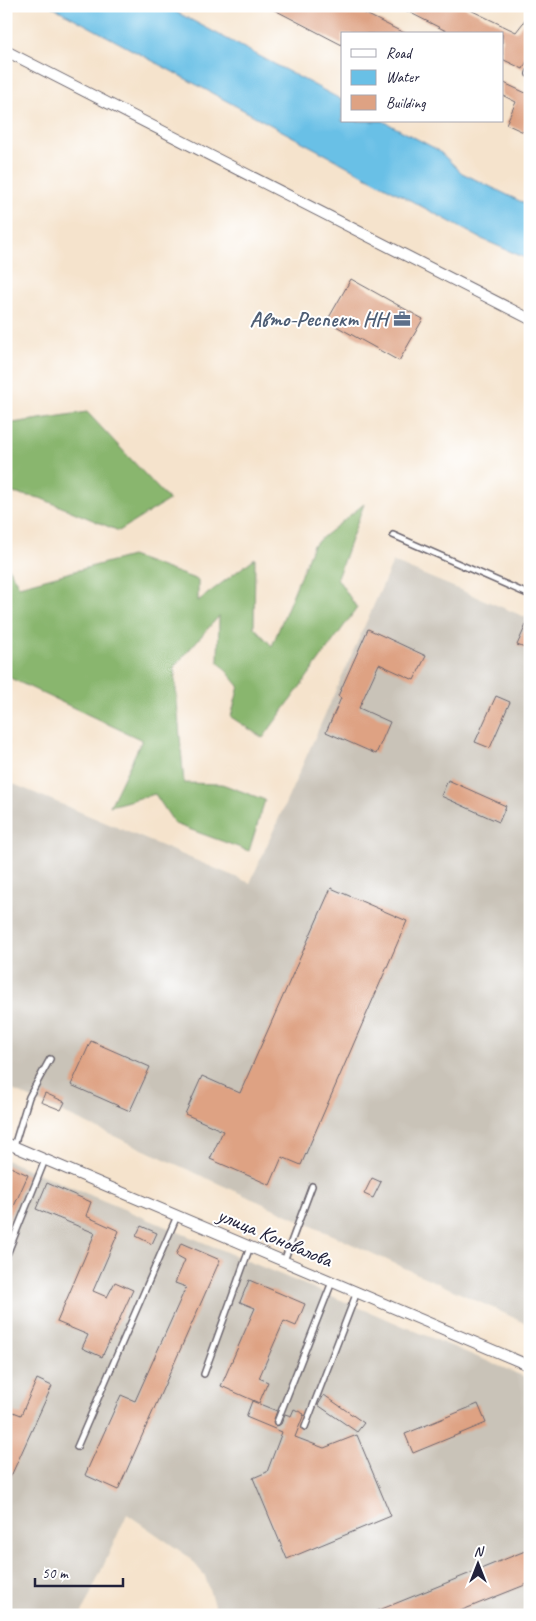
<svg xmlns="http://www.w3.org/2000/svg" width="536" height="1621" viewBox="0 0 536 1621" font-family="Caveat,sans-serif">
	<style>
		.industrial { fill: #c9c3b8 }
		.forest { fill: #89b66e; stroke: #566c54 }
		.water { fill: #69c0e6; stroke: #467190 }
		.building { fill: #dea283 }
		.lines { fill: none; stroke-linecap: round; stroke-linejoin: round }
		.service-casing { stroke: #6c666e; stroke-width: 8 }
		.minor-casing { stroke: #6c666e; stroke-width: 12 }
		.service { stroke: #fff; stroke-width: 5 }
		.minor { stroke: #fff; stroke-width: 10 }
		.labels { text-anchor: middle; dominant-baseline: central; stroke-width: 4; stroke-linejoin: round; paint-order: stroke }
		.service-label { font-size: 21px; font-weight: bold; fill: #4e5e75; stroke: #fff; text-anchor: end }
		.street-label { font-size: 21px; fill: #22223b; stroke: #fff }
	</style>
	<rect width="100%" height="100%" fill="#fff"/>
	<filter id="ink" filterUnits="userSpaceOnUse"><feTurbulence type="fractalNoise" baseFrequency=".02" numOctaves="2"/><feDisplacementMap in="SourceGraphic" scale="10" xChannelSelector="R" yChannelSelector="G"/><feConvolveMatrix kernelMatrix="1 2 1 2 8 2 1 2 1" color-interpolation-filters="sRGB"/></filter>
	<filter id="wash" filterUnits="userSpaceOnUse"><feTurbulence type="fractalNoise" baseFrequency=".0096" numOctaves="4" result="noise"/><feDisplacementMap in="SourceGraphic" scale="20" xChannelSelector="R" yChannelSelector="G"/><feGaussianBlur stdDeviation="1.12" result="paint"/><feColorMatrix in="noise" values="0 0 0 0 0 0 0 0 0 0 0 0 0 0 0 0 0 1.4 0 .05"/><feComposite in="paint" operator="in"/></filter>
	<g filter="url(#wash)">
		<rect width="100%" height="100%" fill="#f5e3cc"/>
		<path class="industrial" d="M393 562 530 619V1325L6 1087V781L250 883Z
			M6 1160 530 1379V1615H217L205 1576 189 1557 127 1514 81 1615H6Z"/>
		<path class="forest" d="M87 412 169 500 119 531 40 498 6 492V424Z
			M364 504 337 578 357 608 263 738 231 717 239 686 218 661 219 616 174 667 184 783 222 784 265 800 249 851 175 824 155 794 110 806 142 740 6 676V564L19 586 131 556 198 580V601L255 558 254 627 272 646 313 545Z"/>
		<path class="water" d="M51 6H165L342 100V121H383L438 150 462 173 530 206V260L482 239Z"/>
		<g id="blocks">
			<path class="building" d="M267 6H350L406 34H342V45Z
				M397 6H462L516 32 530 14V55L523 69 502 59V34H452Z
				M502 82 530 95V135L506 124 516 102 502 95Z
				M351 279 423 319 399 361 327 321Z
				M530 616V650L517 645Z
				M368 629 426 656 414 680 379 664 359 708 390 722 376 754 326 732 341 698 338 696Z
				M496 696 510 702 490 748 475 742Z
				M448 780 506 806 499 822 441 796Z
				M331 888 407 921 301 1165 282 1157 270 1185 210 1159 223 1131 185 1114 202 1076 240 1093Z
				M91 1041 150 1067 130 1111 71 1085Z
				M45 1093 65 1102 61 1110 41 1102Z
				M6 1165 28 1175 6 1224Z
				M372 1178 381 1182 373 1198 364 1194Z
				M47 1183 91 1202 86 1216 119 1231 93 1291 107 1297 115 1282 133 1290 102 1357 82 1348 88 1335 57 1322 95 1233 36 1209Z
				M141 1226 157 1233 152 1244 136 1236Z
				M181 1243 220 1260 118 1490 85 1475 121 1395 135 1401 186 1287 175 1283 185 1260 176 1255Z
				M249 1280 305 1304 296 1326 284 1321 259 1378 268 1382 259 1403 221 1386 255 1308 240 1302Z
				M37 1379 52 1386 6 1487V1409L21 1415Z
				M324 1395 364 1423 357 1432 318 1405Z
				M252 1401 277 1411 273 1422 276 1426 281 1424 285 1414 291 1416 294 1409 304 1414 295 1437 324 1448 357 1435 391 1516 287 1559 253 1478 267 1472 282 1432 246 1417Z
				M478 1404 486 1423 413 1453 405 1434Z
				M530 1549V1583L450 1615H367Z"/>
		</g>
	</g>
	<g filter="url(#ink)">
		<use href="#blocks" fill-opacity="0" stroke="#6c666e" stroke-width="1"/>
		<g class="lines">
			<g class="service-casing">
				<path id="service" d="M529 74 530 71
					M393 535 530 595
					M14 1146 29 1097 50 1059
					M6 1257 45 1160
					M284 1261 312 1186
					M204 1374 250 1247
					M277 1422 332 1282
					M305 1427 357 1292
					M77 1447 177 1216
					M528 1610 530 1609"/>
			</g>
			<g class="minor-casing">
				<path id="minor" d="M6 51 530 319
					M6 1143 530 1366"/>
			</g>
			<use href="#service" class="service"/>
			<use href="#minor" class="minor"/>
		</g>
	</g>
	<defs>
		<g id="office-bare" transform="scale(1.35)"><path d="M-6-3h4V-5.5h4V-3h4V5H-6ZM-1-4.5V-3h2v-1.5ZM-6 0V1H6V0Z" fill="#5c6f8a" stroke="#fff" stroke-width="2.5" paint-order="stroke"/></g>
	</defs>
	<g fill-rule="evenodd">
		<use href="#office-bare" x="402" y="319"/>
	</g>
	<g class="labels">
		<g class="service-label">
			<text x="388" y="319">Авто-Респект НН</text>
		</g>
		<g class="street-label">
			<text transform="translate(275 1237) rotate(23)">улица Коновалова</text>
		</g>
	</g>
	<rect width="536" height="1621" fill="none" stroke="#fff" stroke-width="25"/>
	<rect x="341" y="32" width="162" height="90" fill="#ffffff" stroke="#a7a7b1"/>
	<rect x="351" y="49" width="25" height="8" fill="#ffffff" stroke="#a7a7b1"/>
	<text x="386" y="58" font-size="15" fill="#22223b">Road</text>
	<rect x="351" y="70" width="25" height="15" fill="#69c0e6" stroke="#a7a7b1"/>
	<text x="386" y="82" font-size="15" fill="#22223b">Water</text>
	<rect x="351" y="95" width="25" height="15" fill="#dea283" stroke="#a7a7b1"/>
	<text x="386" y="108" font-size="15" fill="#22223b">Building</text>
	<g transform="translate(478 1564)" stroke="#ffffff" stroke-width="4" paint-order="stroke">
	<path d="M0-4L9 19L0 12L-9 19Z" fill="#22223b"/>
	<text y="-8" font-size="14" font-weight="bold" text-anchor="middle" fill="#22223b">N</text>
	</g>
	<path d="M35 1578v8h88v-8" fill="none" stroke="#22223b" stroke-width="2.5"/>
	<text x="42" y="1578" font-size="15" fill="#22223b" stroke="#ffffff" stroke-width="4" paint-order="stroke">50 m</text>
</svg>
